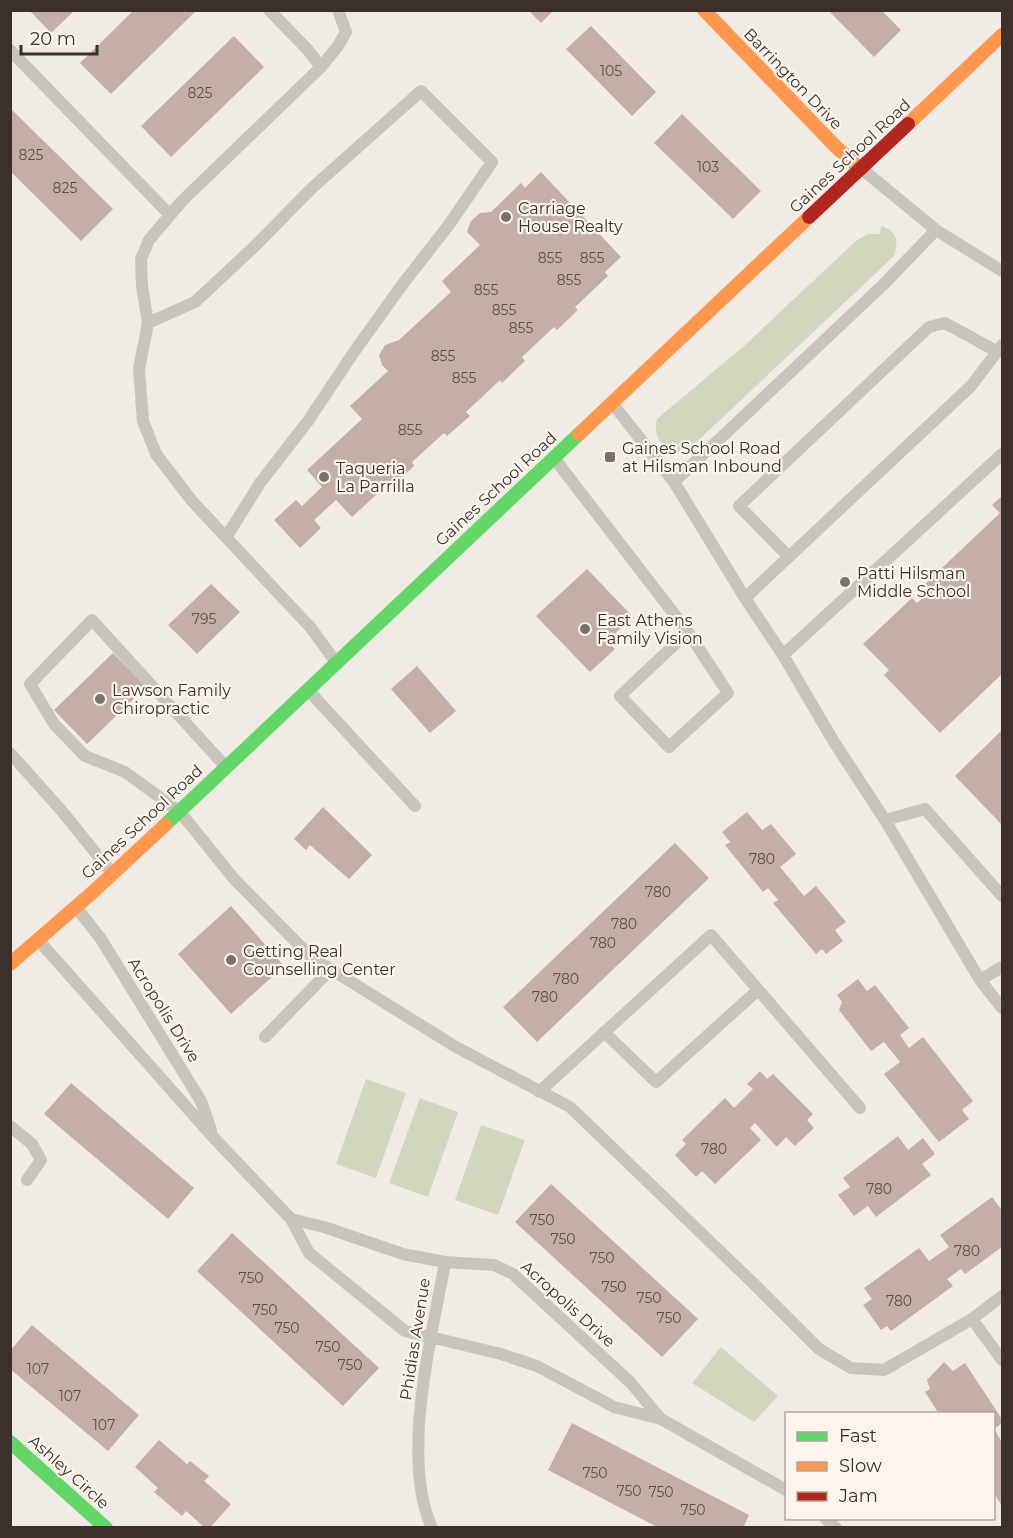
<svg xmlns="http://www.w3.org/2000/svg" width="1013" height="1538" viewBox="0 0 1013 1538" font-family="Montserrat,sans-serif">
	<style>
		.green { fill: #d1d6bf }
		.building { fill: #c3afa7 }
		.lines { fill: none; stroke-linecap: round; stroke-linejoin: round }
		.lane { stroke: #c9c3be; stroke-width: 12 }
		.fast { stroke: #63d668; stroke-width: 14 }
		.slow { stroke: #ff974d; stroke-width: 14 }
		.jam { stroke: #b3261e; stroke-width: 14 }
		.poi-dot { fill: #7a716c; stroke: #fbf5ee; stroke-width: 2 }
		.labels { text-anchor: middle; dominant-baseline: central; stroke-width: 4.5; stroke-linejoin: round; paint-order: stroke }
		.number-label { font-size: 14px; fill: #5d504a }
		.street-label { font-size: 16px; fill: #3b302b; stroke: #fbf5ee }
		.poi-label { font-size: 16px; fill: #3b302b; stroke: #fbf5ee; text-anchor: start }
	</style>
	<rect width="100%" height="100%" fill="#f0ebe5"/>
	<path class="green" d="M881 226C897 231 899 241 894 256L687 451C668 457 651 438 657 419L744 346 857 240 868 234H880Z
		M366 1079 406 1093 376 1178 336 1164Z
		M420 1098 458 1112 428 1197 389 1183Z
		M481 1125 525 1140 498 1215 455 1200Z
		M721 1347 778 1396 754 1422 692 1383Z"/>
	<path class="building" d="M29 10H75L51 33Z
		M134 10H197L111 94 80 63Z
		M528 10H554L541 23Z
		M828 10H881L901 30 874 57Z
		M591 26 656 92 632 116 566 49Z
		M234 36 264 67 171 157 141 126Z
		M10 108 113 209 81 241 10 171Z
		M682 114 761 191 733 219 654 143Z
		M541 172 621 257 605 272 608 276 575 307 578 310 557 330 554 327 522 357 525 361 502 383 500 380 466 412 470 416 447 436 444 433 412 462 414 466 391 487 388 484 352 517 336 500 314 520 321 528 300 548 274 520 296 500 302 506 322 487 307 470 362 419 350 406 388 371 382 365 379 355 385 345 399 340 451 292 442 281 480 245 467 232 471 221 480 213 491 212 521 183 525 188Z
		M1002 496V674L940 733 884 675 889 670 863 644 912 598 917 603 930 591 924 585 1000 513 992 505Z
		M587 569 633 617 607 641 615 649 590 672 536 616Z
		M211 584 240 612 197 654 168 625Z
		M113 653 146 687 87 744 54 710Z
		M417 666 456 711 430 733 391 689Z
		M1002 730V825L955 776Z
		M323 807 372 855 349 879 310 845 306 850 294 839Z
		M747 812 762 830 771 824 796 854 780 867 804 896 816 886 846 922 835 930 843 941 826 954 822 949 816 954 773 903 778 900 768 888 763 892 725 845 730 842 722 832Z
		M675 843 709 878 537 1042 503 1007Z
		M231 906 284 966 231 1014 178 954Z
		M858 979 867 991 875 985 909 1028 900 1035 909 1048 923 1037 973 1101 962 1110 969 1119 939 1142 884 1074 900 1062 884 1042 871 1051 839 1010 842 1002 837 995Z
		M760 1071 767 1079 773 1074 813 1114 807 1120 814 1128 795 1146 786 1137 777 1147 755 1123 750 1128 761 1140 715 1184 702 1171 696 1177 675 1155 686 1144 682 1140 725 1098 734 1108 753 1089 747 1084Z
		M71 1083 194 1188 168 1219 44 1114Z
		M898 1136 908 1150 923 1138 935 1154 922 1164 931 1175 876 1217 868 1206 854 1216 838 1195 850 1187 843 1178Z
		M551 1184 698 1319 662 1357 515 1222Z
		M992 1197 1001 1209 1002 1208V1247L965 1274 961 1269 947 1279 953 1286 891 1331 887 1326 881 1330 863 1305 872 1299 864 1288 919 1248 929 1261 949 1247 940 1235Z
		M232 1233 379 1368 343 1406 197 1271Z
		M32 1325 139 1415 108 1451 10 1369V1351Z
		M944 1362 953 1371 965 1363 1002 1419V1423L994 1429 1002 1442V1506L994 1493V1414H939L925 1392 930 1389 927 1380Z
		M572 1423 749 1515 743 1528H659L548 1470Z
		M159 1440 187 1464 190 1461 209 1476 204 1481 231 1504 210 1528H205L186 1511 182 1516 154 1492 158 1488 135 1467Z"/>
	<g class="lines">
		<path class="lane" d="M269 10 307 49 321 67 182 201 149 240 141 259 142 286 148 323 139 369 143 421 156 454 192 501 311 628 335 661
			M10 50 170 215
			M321 67 338 46 346 32 338 10
			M862 169 936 230 1002 271
			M148 323 195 302 255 246 312 188 421 91 492 162 448 226 402 285 354 352 308 421 260 483 227 536
			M613 404 674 482 745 598 783 655 834 742 885 820 980 980 1002 1008
			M554 458 688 632 728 693 669 747 620 696 688 632
			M674 482 883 285 936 230
			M789 557 739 506 929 327 945 323 998 352
			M745 598 971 386 1002 345
			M783 655 1002 454
			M308 690 415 806
			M10 753 61 810 112 873
			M225 766 92 620 30 684 54 724 85 756 125 772 180 812 235 880 311 957 456 1047 570 1107 753 1283 819 1349 851 1368 884 1370 972 1319 1002 1296
			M885 820 925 809 1002 896
			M76 907 101 939 201 1101 211 1130
			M40 942 213 1137 291 1219 309 1253 405 1331 501 1354 537 1366 614 1407 661 1419 786 1490
			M980 980 1002 967
			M604 1032 656 1082 758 990
			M265 1037 331 969
			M539 1092 711 935 860 1108
			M10 1126 32 1144 41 1160 27 1180
			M291 1219 324 1227 403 1254 445 1262 494 1265 513 1274 630 1382 661 1419
			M972 1319 1002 1360
			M825 1518 836 1528
			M432 1528C400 1457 432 1337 445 1262"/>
		<path class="fast" d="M165 825 579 434
			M10 1442 106 1528"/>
		<path class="slow" d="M704 10 837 148 861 169
			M908 124 1002 35
			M579 434 809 217
			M10 964 93 892 165 825"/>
		<path class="jam" d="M809 217 908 124"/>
	</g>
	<g class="poi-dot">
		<circle cx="506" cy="217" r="6"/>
		<rect x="604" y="451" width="12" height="12" rx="3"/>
		<circle cx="324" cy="477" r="6"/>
		<circle cx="845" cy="582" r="6"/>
		<circle cx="585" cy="629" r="6"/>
		<circle cx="100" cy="699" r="6"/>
		<circle cx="231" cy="960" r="6"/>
	</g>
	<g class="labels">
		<g class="number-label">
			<text x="611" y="71">105</text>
			<text x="200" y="93">825</text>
			<text x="31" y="155">825</text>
			<text x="708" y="167">103</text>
			<text x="65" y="188">825</text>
			<text x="550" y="258">855</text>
			<text x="592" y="258">855</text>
			<text x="569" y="280">855</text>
			<text x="486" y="290">855</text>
			<text x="504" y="310">855</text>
			<text x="521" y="328">855</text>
			<text x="443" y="356">855</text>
			<text x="464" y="378">855</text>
			<text x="410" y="430">855</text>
			<text x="204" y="619">795</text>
			<text x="762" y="859">780</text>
			<text x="658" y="892">780</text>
			<text x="624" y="924">780</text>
			<text x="603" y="943">780</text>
			<text x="566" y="979">780</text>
			<text x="545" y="997">780</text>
			<text x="714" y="1149">780</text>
			<text x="879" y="1189">780</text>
			<text x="542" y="1220">750</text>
			<text x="563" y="1239">750</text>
			<text x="967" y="1251">780</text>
			<text x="602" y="1258">750</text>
			<text x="251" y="1278">750</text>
			<text x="614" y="1287">750</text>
			<text x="649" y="1298">750</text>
			<text x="899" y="1301">780</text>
			<text x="265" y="1310">750</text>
			<text x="669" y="1318">750</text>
			<text x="287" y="1328">750</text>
			<text x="328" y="1347">750</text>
			<text x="350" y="1365">750</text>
			<text x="38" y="1369">107</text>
			<text x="70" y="1396">107</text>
			<text x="104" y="1425">107</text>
			<text x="595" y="1473">750</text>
			<text x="629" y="1491">750</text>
			<text x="661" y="1492">750</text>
			<text x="693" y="1510">750</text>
		</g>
		<g class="street-label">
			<text transform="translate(793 79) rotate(46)">Barrington Drive</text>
			<text transform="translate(850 156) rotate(-43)">Gaines School Road</text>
			<text transform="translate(496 489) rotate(-43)">Gaines School Road</text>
			<text transform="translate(142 822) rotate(-43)">Gaines School Road</text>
			<text transform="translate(164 1010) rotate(58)">Acropolis Drive</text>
			<text transform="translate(568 1304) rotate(42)">Acropolis Drive</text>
			<text transform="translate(415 1339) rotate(-81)">Phidias Avenue</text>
			<text transform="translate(69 1472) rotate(42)">Ashley Circle</text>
		</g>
		<g class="poi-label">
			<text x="518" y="208">Carriage<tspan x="518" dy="18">House Realty</tspan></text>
			<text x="622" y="448">Gaines School Road<tspan x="622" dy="18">at Hilsman Inbound</tspan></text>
			<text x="336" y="468">Taqueria<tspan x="336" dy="18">La Parrilla</tspan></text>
			<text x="857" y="573">Patti Hilsman<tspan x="857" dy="18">Middle School</tspan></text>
			<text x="597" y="620">East Athens<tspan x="597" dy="18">Family Vision</tspan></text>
			<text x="112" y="690">Lawson Family<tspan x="112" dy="18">Chiropractic</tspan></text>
			<text x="243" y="951">Getting Real<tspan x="243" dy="18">Counselling Center</tspan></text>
		</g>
	</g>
	<rect width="1013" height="1538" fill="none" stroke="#3b302b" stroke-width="24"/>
	<rect x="785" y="1412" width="210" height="108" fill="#fbf5ee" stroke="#aea6a0" stroke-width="1.5"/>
	<rect x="797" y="1432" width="30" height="9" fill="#63d668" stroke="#aea6a0" stroke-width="1.5"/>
	<text x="839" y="1442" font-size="18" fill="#3b302b">Fast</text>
	<rect x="797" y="1462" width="30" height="9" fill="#ff974d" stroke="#aea6a0" stroke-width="1.5"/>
	<text x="839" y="1472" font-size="18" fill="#3b302b">Slow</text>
	<rect x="797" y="1492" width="30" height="9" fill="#b3261e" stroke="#aea6a0" stroke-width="1.5"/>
	<text x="839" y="1502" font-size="18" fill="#3b302b">Jam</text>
	<path d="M21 45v9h76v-9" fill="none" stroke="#3b302b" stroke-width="3"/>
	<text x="30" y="45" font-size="18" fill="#3b302b" stroke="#fbf5ee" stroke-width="4.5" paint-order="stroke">20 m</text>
</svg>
